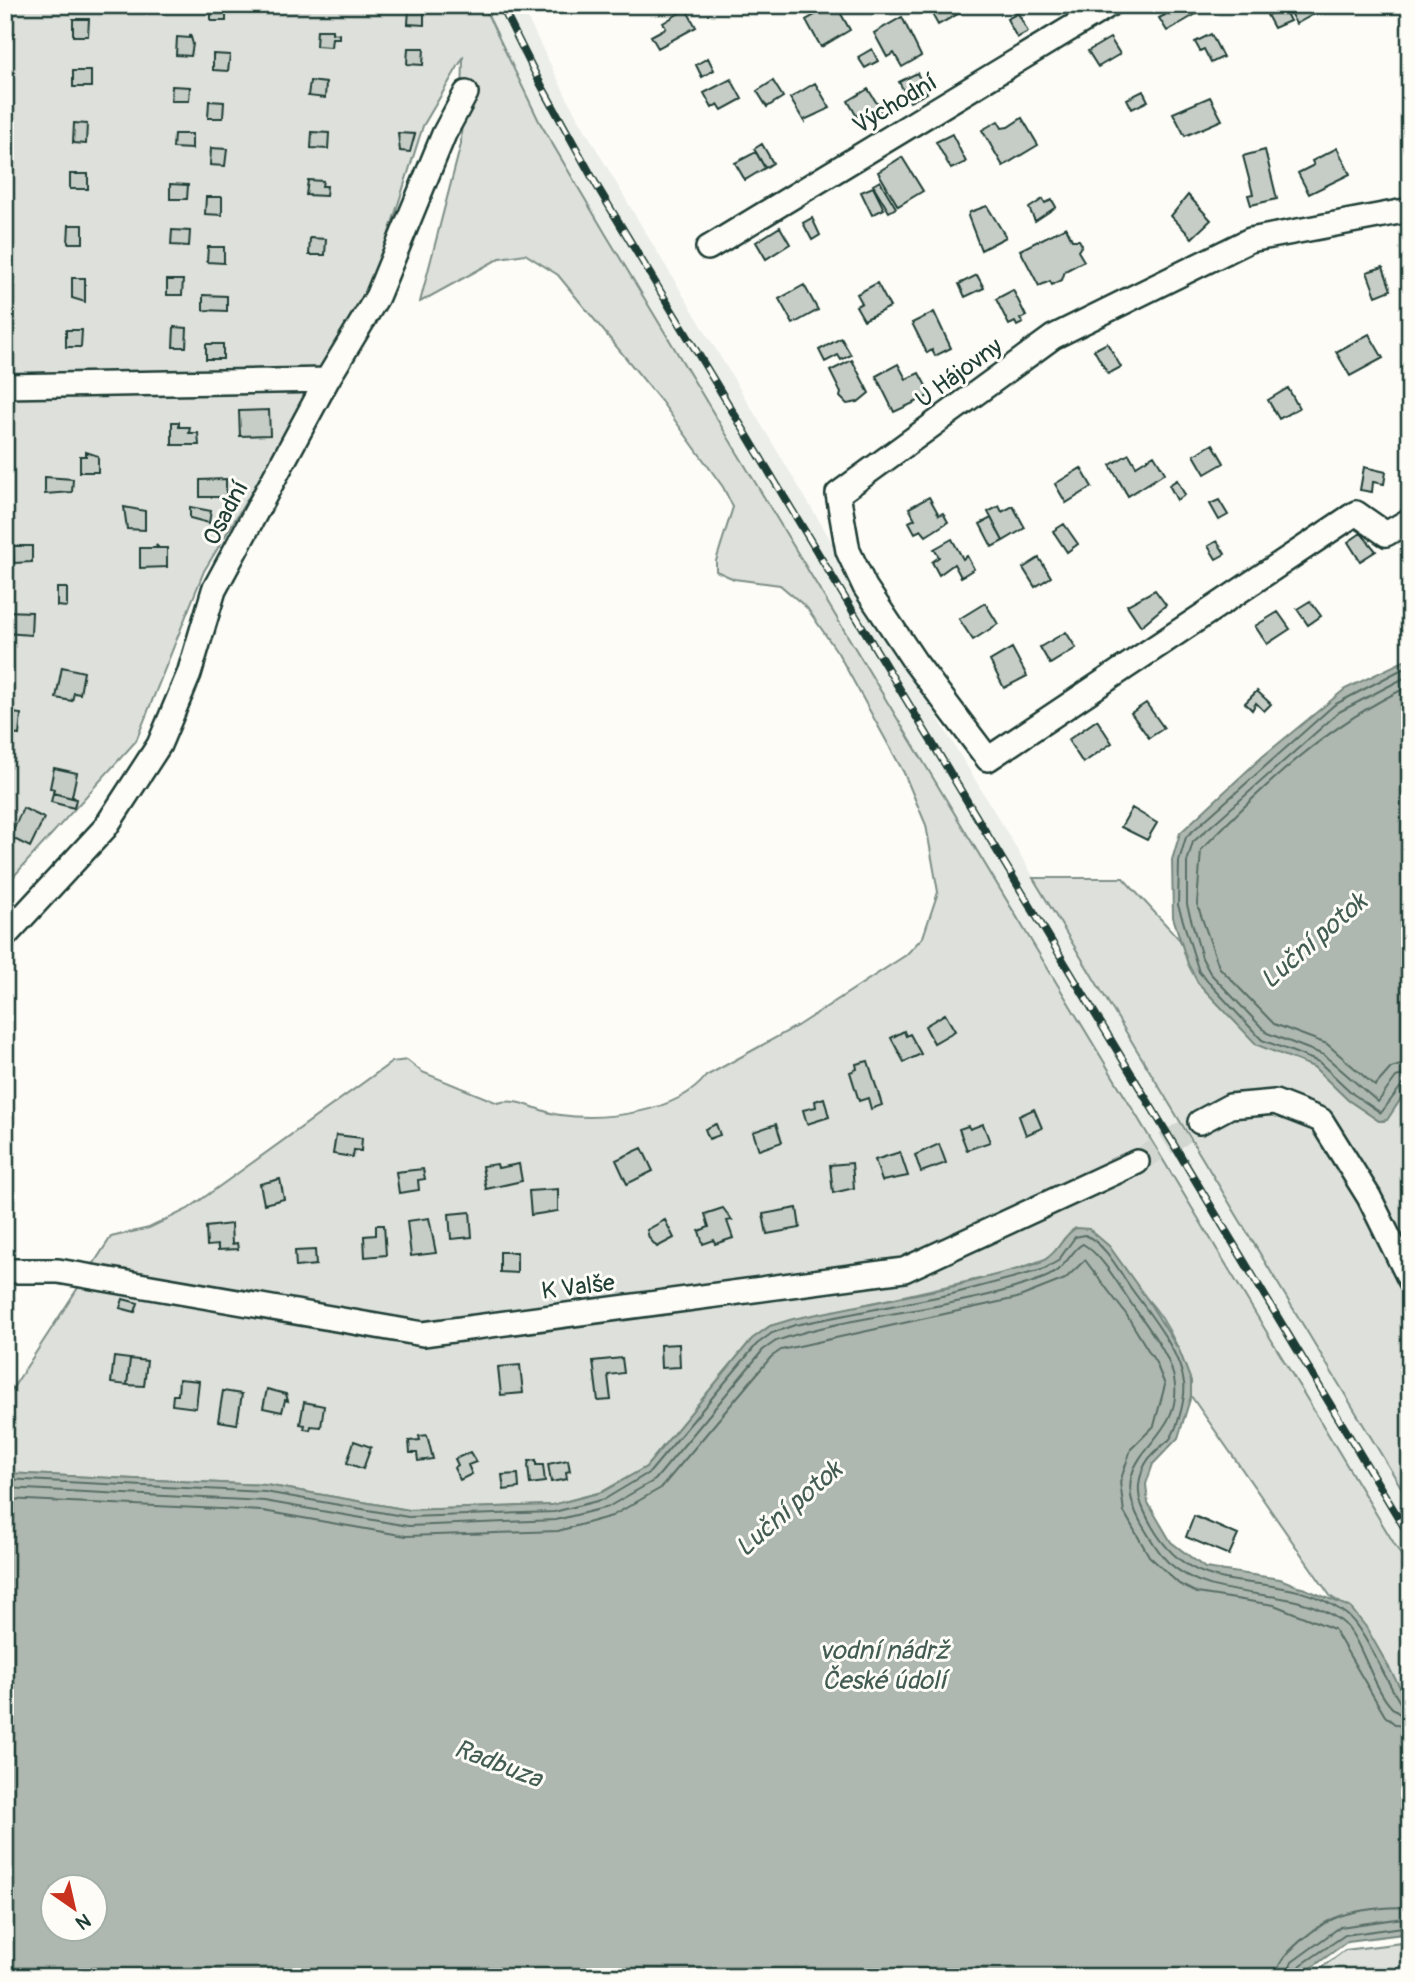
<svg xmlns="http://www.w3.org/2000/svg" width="1415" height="1982" viewBox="0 0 1415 1982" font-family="Pangolin,sans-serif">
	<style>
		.built { fill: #eceee9 }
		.green { fill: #dde0db; stroke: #7e8e88; stroke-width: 2 }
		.water { fill: #aeb8b1; stroke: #75877f; stroke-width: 2; fill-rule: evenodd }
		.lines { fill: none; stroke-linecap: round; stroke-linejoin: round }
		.shore { stroke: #586e66; stroke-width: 2 }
		.building { fill: #c6cdc7; stroke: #1f3d34; stroke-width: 2 }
		.street-tunnel { stroke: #d1d6d0; stroke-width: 23; stroke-dasharray: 23 11; stroke-linecap: butt }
		.street-casing { stroke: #1f3d34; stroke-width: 28 }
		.street { stroke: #fdfcf7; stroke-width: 23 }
		.rail-casing { stroke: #1f3d34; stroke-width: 8 }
		.rail { stroke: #fdfcf7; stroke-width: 5; stroke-dasharray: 16; stroke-linecap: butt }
		.labels { text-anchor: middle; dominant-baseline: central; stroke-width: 6; stroke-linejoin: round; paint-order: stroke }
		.street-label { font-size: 24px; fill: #1f3d34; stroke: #fdfcf7 }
		.water-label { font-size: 26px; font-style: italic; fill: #435c53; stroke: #fdfcf7 }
	</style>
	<rect width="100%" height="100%" fill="#fdfcf7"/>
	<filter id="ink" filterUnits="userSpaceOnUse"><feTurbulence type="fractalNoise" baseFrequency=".0143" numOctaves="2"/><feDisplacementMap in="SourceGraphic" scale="14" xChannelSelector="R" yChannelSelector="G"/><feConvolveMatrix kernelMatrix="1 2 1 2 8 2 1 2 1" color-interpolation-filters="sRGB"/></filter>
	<g filter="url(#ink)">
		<path class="built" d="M483 5H521L570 104 635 215 1410 1502V1570L605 233 539 121Z"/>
		<path class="green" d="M10 5H483L539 121 605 233 1410 1570V1705C1385 1668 1371 1619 1331 1597L1191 1396C1191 1368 1166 1319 1147 1299 1128 1279 1088 1256 1064 1239L1053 1256 1010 1272 770 1326 752 1339 646 1467 602 1492 552 1505 409 1510 266 1485 5 1473V1400L111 1237 149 1228 188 1209 392 1062 407 1060 422 1072 498 1103C518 1097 539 1112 560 1115 603 1121 678 1113 706 1076L797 1026 906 955 923 937 938 892 926 825 904 773 838 653 807 608 780 585 734 579 716 571V561L733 507 723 487 661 401 558 275 525 254 500 258 420 302 461 144 463 58 423 126 368 299 204 571 136 741 5 886V81Z
			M1033 878H1123L1180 940 1198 983 1251 1038 1314 1067 1348 1100 1379 1121H1385L1410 1085V1502Z
			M1410 1942V1977H1309L1345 1950Z"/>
		<path class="water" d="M1410 658V1085L1387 1120 1379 1121 1348 1100 1314 1067 1257 1045 1198 983 1188 964 1173 917 1172 860 1180 833 1262 757 1345 689Z
			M1076 1228 1089 1229 1109 1246 1147 1299 1179 1350 1191 1381V1396L1178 1438 1153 1464 1146 1484 1148 1503 1171 1542 1205 1568 1280 1579 1350 1607 1366 1627 1410 1705V1933L1348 1941 1299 1977H5V1473L266 1485 409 1510 552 1505 602 1492 646 1467 752 1339 770 1326 793 1319 951 1287 1040 1263C1060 1252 1062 1235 1076 1228ZM52 1888H94V1930H52Z"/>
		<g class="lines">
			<path class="shore" d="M1410 665 1334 705 1186 837 1179 861 1178 905 1199 972 1262 1040 1319 1062 1353 1094 1381 1113 1402 1085 1410 1082
				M1410 675 1339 712 1193 842 1187 862V905L1202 958 1210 973 1267 1033 1324 1055 1378 1102 1396 1077 1410 1073
				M1410 686C1329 723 1262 787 1201 850L1197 904 1219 967 1274 1024 1327 1044 1375 1086 1391 1068 1410 1062
				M5 1479 265 1492 408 1517 554 1512 605 1499 650 1472 757 1344 772 1333 795 1325 952 1294 1042 1270 1058 1261 1075 1237 1085 1235C1106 1244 1120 1273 1133 1291 1151 1316 1180 1351 1184 1383 1186 1397 1178 1427 1170 1439 1165 1444 1158 1448 1154 1453 1140 1466 1135 1489 1142 1506 1189 1618 1270 1557 1346 1614 1363 1626 1387 1683 1401 1704L1410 1708
				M5 1488 264 1501 408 1526 556 1520 608 1507 655 1480 763 1350 776 1341C863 1311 958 1311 1044 1278 1067 1269 1072 1248 1083 1244 1104 1257 1119 1286 1133 1306 1148 1327 1173 1358 1175 1385 1181 1445 1102 1453 1141 1523 1149 1536 1157 1551 1168 1562 1215 1606 1288 1582 1341 1621 1366 1639 1376 1715 1410 1717
				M5 1499 263 1511 406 1536 558 1531 612 1516 661 1488 771 1357 781 1350 1017 1298 1065 1279 1085 1260 1126 1314 1156 1363 1165 1385 1154 1426 1131 1449 1120 1482 1124 1512 1149 1556 1179 1584 1197 1593 1274 1605 1334 1629 1385 1716 1396 1725 1410 1727
				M1276 1977C1276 1955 1320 1923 1340 1916 1361 1909 1388 1907 1410 1907
				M1286 1977 1292 1962 1340 1927 1410 1917
				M1295 1977 1301 1965 1345 1935 1410 1926"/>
		</g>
		<path class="building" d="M211 5H226V21H211Z
			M833 5H836L850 30 821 47 806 20Z
			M927 5H955L960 13 938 25Z
			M1159 5H1193L1198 13 1167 31 1159 18 1165 15Z
			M1269 5H1282L1290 21 1274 28 1267 15 1272 13Z
			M1286 5H1310L1314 14 1296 24Z
			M409 8H424V25L408 24Z
			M686 9 696 27 658 48 651 36 666 28 663 23Z
			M1018 13 1028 32 1017 38 1007 19Z
			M902 17 921 56 902 67 894 53 887 57 874 33Z
			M73 19H89L88 36H73Z
			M317 30H332V33L339 34V38H332L331 47 316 46Z
			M190 34 193 44 191 56 176 55 177 37 190 38Z
			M1211 34 1223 57 1211 63 1204 49 1200 51 1195 42Z
			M1110 38 1120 54 1098 67 1088 51Z
			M408 48H424L423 65 407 64Z
			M872 49 878 61 865 68 858 57Z
			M213 54 230 55 228 71 213 70Z
			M708 58 714 70 702 77 696 65Z
			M73 71H91V87H73Z
			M917 73 927 93 910 102 899 82Z
			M731 79 742 99 722 110 718 104 712 108 704 93Z
			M310 81 326 83 325 98 308 96Z
			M773 81 783 97 767 107 757 91Z
			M815 83 830 108 804 120 805 123 790 98Z
			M172 86 190 87 189 101H171Z
			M868 89 881 110 860 122 848 101Z
			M1143 91 1148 101 1132 109 1127 99Z
			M1210 97 1222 120 1185 136 1173 113Z
			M209 101 224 102 223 118H208Z
			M1022 118 1038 145 1003 166 982 130 998 121 1002 128 1008 127Z
			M74 123 87 124 86 144 73 143Z
			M312 132 329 133 328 149 311 148Z
			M398 133 415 134 410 152 400 151Z
			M174 134H192V149L173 148Z
			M952 134 966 162 951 169 936 142Z
			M762 144 773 163 765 168 754 149Z
			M211 148 227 149 225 166 210 165Z
			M1337 148 1350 174 1309 194 1298 173 1314 165 1312 161Z
			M1265 150 1277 199 1251 205 1248 195 1253 194 1243 156Z
			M756 152 765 168 745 180 735 163Z
			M902 157 923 191 898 206 878 172Z
			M70 174H88V189H70Z
			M308 180 323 181 322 186H327L326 196 306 195Z
			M880 181 896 208 889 212 873 185Z
			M170 184 188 185 187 199H170Z
			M873 187 884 209 872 215 861 192Z
			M1188 195 1211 220 1192 238 1171 216Z
			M206 197H222V215L205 214Z
			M1043 199 1045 203 1052 200 1056 207 1035 221 1029 208Z
			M987 206 1006 237 981 250 968 216 970 212Z
			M812 218 820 235 812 240 803 223Z
			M69 225H83V243H68Z
			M780 227 790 244 766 259 756 242Z
			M1066 227 1072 240H1079L1082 245 1078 251 1084 261 1065 271 1062 280 1052 285 1050 281 1039 286 1020 250Z
			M172 230 190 231 189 246 171 245Z
			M310 238 326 239 325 255H309Z
			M208 247H224V263L207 262Z
			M1383 267 1391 290 1376 296 1367 272Z
			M977 275 984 288 965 297 959 284Z
			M72 278H85V302L72 298Z
			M167 280H183L182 295H167Z
			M877 283 890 307 864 320 856 306 862 303 857 294Z
			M804 285 818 310 793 324 779 299Z
			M1013 290 1026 316 1020 319 1023 323 1017 326 1015 322 1009 325 996 299Z
			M203 295 227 296V311L203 310Z
			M934 312 951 348 935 356 932 350 927 353 912 323Z
			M174 327 187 328 186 347H173Z
			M66 330H82L81 347H66Z
			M1369 334 1383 358 1350 376 1336 352Z
			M841 338 851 355 841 360 838 355 825 362 819 350Z
			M1107 343 1121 367 1108 374 1094 350Z
			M206 344H223V359H206Z
			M852 360 869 393 858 402 847 404 840 397 841 393 830 371Z
			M898 364 906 379 919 373 931 395 894 412 876 376Z
			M1288 388 1299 408 1279 419 1268 400Z
			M269 410 270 435 240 436 239 411Z
			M172 422H179V427H190L189 433H198L199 445H172Z
			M1213 444 1224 463 1205 474 1194 455Z
			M86 452 98 456V472H80V456H86Z
			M1129 454 1136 466 1154 455 1165 473 1128 496 1110 465Z
			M1364 467 1386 472 1384 484 1373 482 1372 492 1360 490Z
			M1081 468 1092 487 1066 503 1055 484Z
			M45 477 73 479 72 492 45 494Z
			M226 479V497H200V480Z
			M1177 480 1185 495 1177 500 1169 485Z
			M929 497 939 515 943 513 948 522 926 536 921 530 915 533 909 522 915 519 909 508Z
			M1219 500 1228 515 1219 520 1210 504Z
			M999 506 1002 512 1013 506 1025 528 1003 541 988 512Z
			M124 507 145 511V530L127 529Z
			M190 507 211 511 209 523 190 518Z
			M991 518 1003 541 992 547 980 524Z
			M1064 524 1078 544 1067 552 1053 531Z
			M1361 533 1376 551 1360 561 1348 542Z
			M952 539 963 559 967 556 974 569 961 577 954 564 939 575 932 562 939 557 934 549Z
			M1217 541 1225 554 1216 559 1208 546Z
			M156 545 159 548H167V567L140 568V548H157Z
			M13 546H32V562L14 563Z
			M1039 558 1051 577 1035 587 1023 568Z
			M57 588H67V607L57 606Z
			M1155 590 1166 605 1141 626 1127 605Z
			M1310 601 1321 616 1308 625 1297 609Z
			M985 603 998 624 973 640 959 619Z
			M5 611 32 612 31 635 5 633Z
			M1278 612 1290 629 1267 644 1255 626Z
			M1066 632 1076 648 1050 664 1040 647Z
			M1012 648 1027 676 1004 688 990 661Z
			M62 667 84 672 80 694 74 693 72 701 56 698Z
			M1257 691 1271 704 1264 711 1256 703 1252 710 1245 703Z
			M1146 703 1164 728 1149 738 1131 713Z
			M5 712 21 714 19 735 5 733Z
			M1097 720 1112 743 1083 763 1068 740Z
			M54 768 77 773 72 796 76 799 53 793 54 789 50 788Z
			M53 793 76 799 74 808 51 802Z
			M23 808 44 818 30 847 10 837Z
			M1132 808 1157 823 1147 840 1121 827Z
			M945 1014 955 1031 934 1043 925 1026Z
			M904 1031 906 1036 910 1034 921 1054 904 1062 891 1038Z
			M868 1061 882 1105 871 1109 868 1098 859 1101 850 1072 857 1069 856 1064Z
			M824 1098 829 1117 807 1124 803 1110 816 1107 815 1101Z
			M1034 1109 1042 1128 1026 1135 1019 1116Z
			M716 1124 720 1135 709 1139 705 1129Z
			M776 1124 782 1142 759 1150 753 1132Z
			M983 1124 990 1142 967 1150 959 1129 968 1126 970 1129Z
			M336 1135 362 1138 361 1151 354 1150 353 1157 333 1154Z
			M939 1144 946 1163 921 1172 915 1155Z
			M642 1148 653 1171 627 1184 616 1160Z
			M900 1152 908 1176 882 1181 875 1160Z
			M852 1163 854 1188 833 1193 830 1165Z
			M497 1164 498 1168 519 1164 522 1181 486 1189 482 1166Z
			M423 1169 425 1179 418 1180 419 1190 399 1193 396 1172Z
			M280 1179 284 1199 264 1204 260 1184Z
			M558 1189V1211L531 1215 529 1191Z
			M723 1208 732 1220 727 1221 733 1238 715 1244 714 1240 703 1244 699 1231 709 1227 705 1214Z
			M797 1208 800 1228 767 1234 763 1214Z
			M470 1212 472 1237 451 1239 449 1214Z
			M429 1218 436 1253 411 1256 407 1221Z
			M665 1220 674 1238 657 1247 649 1238 647 1230Z
			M231 1224 232 1244 237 1243 238 1249 218 1250V1245L207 1246 206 1227Z
			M376 1225H384L386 1255 365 1257 364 1236 376 1235Z
			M315 1250 316 1265 296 1267 295 1251Z
			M500 1252H517V1273L500 1272Z
			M123 1299 138 1303 135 1312 120 1308Z
			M679 1344 680 1367 661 1368 660 1345Z
			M114 1357 130 1359 127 1385 111 1383Z
			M622 1358 624 1373 608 1375 611 1400 598 1401 593 1361Z
			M130 1359 147 1361 144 1386 127 1385Z
			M520 1365 523 1393 501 1395 498 1367Z
			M179 1379 199 1381 196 1408 172 1405 173 1395H178Z
			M267 1389 286 1394 288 1401 285 1400 282 1412 263 1408Z
			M223 1391 242 1394 237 1424 218 1421Z
			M304 1402 324 1406 321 1427 311 1426 310 1430 304 1429 305 1425 300 1424Z
			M427 1435 433 1459 418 1461 417 1453H410L409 1441 420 1440 419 1436Z
			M354 1441 371 1447 363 1469 347 1463Z
			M470 1452 476 1462 468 1465 472 1474 460 1480 454 1468 458 1465 455 1459Z
			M536 1460V1465H543L545 1482 530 1484 528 1465 529 1461Z
			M568 1460 570 1471 566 1472 567 1479 551 1482 548 1464Z
			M518 1474 519 1488 504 1490 502 1475Z
			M1194 1516 1238 1535 1229 1555 1186 1537Z"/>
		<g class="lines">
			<path class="street-tunnel" d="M1137 1162 1200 1122"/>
			<g class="street-casing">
				<path id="street" d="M1410 210 1250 240 1053 337 838 494 848 551 865 587 915 662 988 759 1356 513 1386 534 1410 520
					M708 248 1109 5
					M5 386 327 380
					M5 936 105 828 159 745 189 674 214 590 327 380 377 297 444 134 466 93
					M1200 1122 1230 1106 1275 1102 1321 1120 1369 1197 1410 1280
					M5 1271H58L423 1334 904 1270 1137 1162"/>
			</g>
			<use href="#street" class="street"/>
			<g class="rail-casing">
				<path id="rail" d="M501 5 539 81 597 186 1410 1537"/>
			</g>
			<use href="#rail" class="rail"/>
		</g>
	</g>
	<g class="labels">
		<g class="street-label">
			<text transform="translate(895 104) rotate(-31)">Východní</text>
			<text transform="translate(959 373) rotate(-36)">U Hájovny</text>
			<text transform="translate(226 513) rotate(-62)">Osadní</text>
			<text transform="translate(578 1287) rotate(-7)">K Valše</text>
		</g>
		<g class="water-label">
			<text transform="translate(1314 941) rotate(-41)">Luční potok</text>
			<text transform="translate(789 1509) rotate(-41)">Luční potok</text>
			<text x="884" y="1651">vodní nádrž<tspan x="884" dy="30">České údolí</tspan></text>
			<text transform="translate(498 1764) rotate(21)">Radbuza</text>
		</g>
	</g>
	<rect width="1415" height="1982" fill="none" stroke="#fdfcf7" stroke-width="28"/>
	<rect x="14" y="14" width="1387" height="1954" fill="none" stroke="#1f3d34" stroke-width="2.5" filter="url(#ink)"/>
	<g transform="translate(74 1908) rotate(146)"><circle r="33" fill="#fdfcf7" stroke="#a4b0a9" stroke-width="2"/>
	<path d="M0-5L12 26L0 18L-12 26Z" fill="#c8321e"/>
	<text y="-10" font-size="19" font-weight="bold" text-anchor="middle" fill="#1f3d34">N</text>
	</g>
</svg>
